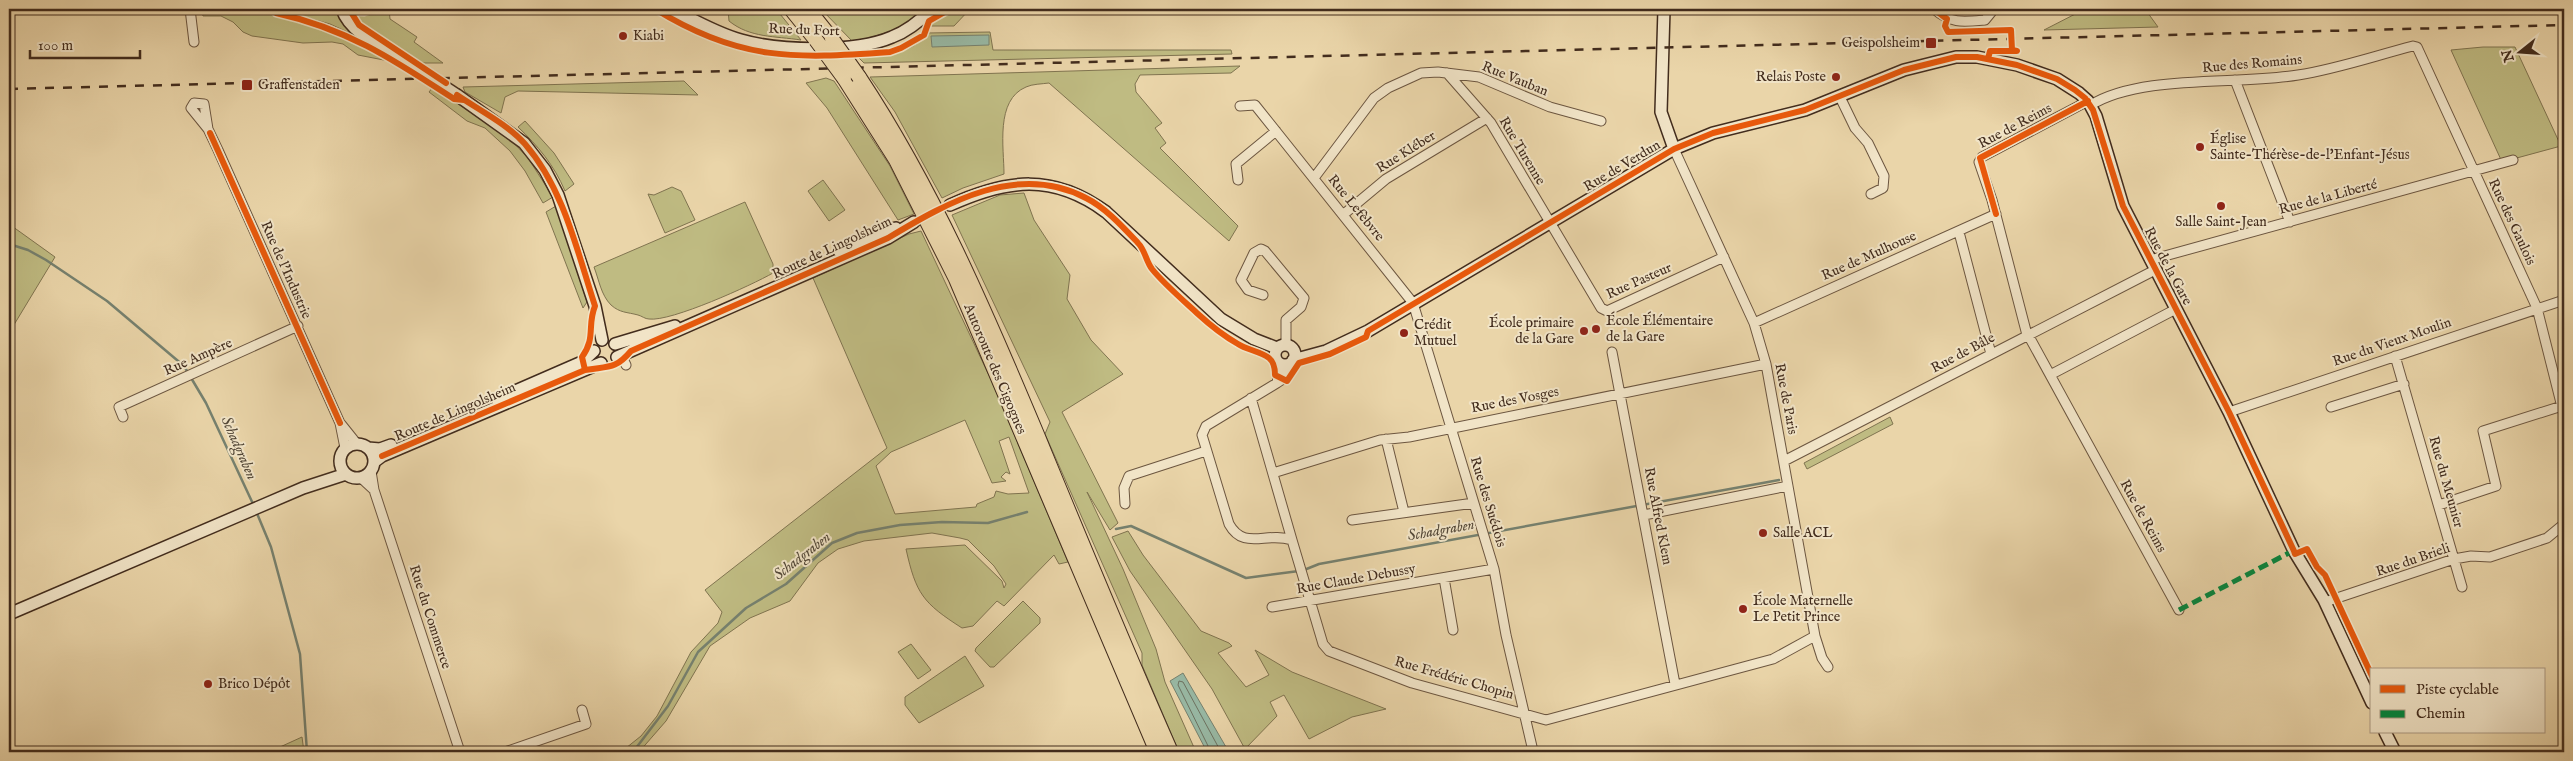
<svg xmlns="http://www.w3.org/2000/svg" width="2573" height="761" viewBox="0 0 2573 761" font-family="'IM FELL English',serif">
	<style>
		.green { fill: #bfbb82; stroke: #807450; fill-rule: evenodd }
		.water { fill: #98b9a5; stroke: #76816f }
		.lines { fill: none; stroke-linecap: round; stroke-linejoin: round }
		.shore { stroke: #6d7261; stroke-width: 1 }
		.stream { stroke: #76816f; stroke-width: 2.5 }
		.minor-casing { stroke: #6c5640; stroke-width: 11 }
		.secondary-casing { stroke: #422c1d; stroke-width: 14 }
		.trunk-casing { stroke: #422c1d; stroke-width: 16 }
		.minor { stroke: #f1e4c7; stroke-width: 9 }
		.secondary { stroke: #f1e4c7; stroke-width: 11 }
		.trunk { stroke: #ead5a9; stroke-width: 14 }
		.rail { stroke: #422c1d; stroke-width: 2.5; stroke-dasharray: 9 9; stroke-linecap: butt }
		.secondary-bridge-casing { stroke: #422c1d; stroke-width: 14; stroke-linecap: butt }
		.trunk-bridge-casing { stroke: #422c1d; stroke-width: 16; stroke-linecap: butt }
		.secondary-bridge { stroke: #f1e4c7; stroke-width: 11 }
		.trunk-bridge { stroke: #ead5a9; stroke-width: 14 }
		.quiet { stroke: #00873e; stroke-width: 5; stroke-dasharray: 10 5; stroke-linecap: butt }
		.cycleway-casing { stroke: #f1e4c7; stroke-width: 9 }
		.cycleway { stroke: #e8590c; stroke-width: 6 }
		.poi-dot { fill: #8f2418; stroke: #f1e4c7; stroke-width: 2 }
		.labels { text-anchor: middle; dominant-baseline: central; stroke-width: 4; stroke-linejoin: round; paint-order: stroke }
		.street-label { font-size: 14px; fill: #422c1d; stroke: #f1e4c7 }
		.poi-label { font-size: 14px; fill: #422c1d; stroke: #f1e4c7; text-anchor: start }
		.water-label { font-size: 15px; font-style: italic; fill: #534838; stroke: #f1e4c7 }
	</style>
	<rect width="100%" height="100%" fill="#ead5a9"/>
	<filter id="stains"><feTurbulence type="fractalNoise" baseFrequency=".004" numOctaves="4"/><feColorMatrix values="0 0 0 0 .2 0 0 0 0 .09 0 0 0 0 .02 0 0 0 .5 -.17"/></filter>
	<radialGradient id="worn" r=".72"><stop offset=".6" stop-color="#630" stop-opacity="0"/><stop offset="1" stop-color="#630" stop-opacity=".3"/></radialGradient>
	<path class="green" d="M201 9H271L276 16 320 28 350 39 394 62 358 55 343 44 332 42 303 43 252 36 243 32 233 22 221 16H203Z
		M276 9 336 12 342 23 356 36 330 24Z
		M375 9H389L390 19 417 37 414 42 443 63H422L365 27 353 13H364Z
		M728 9H776L801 40C775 36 750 38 729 21Z
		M821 9H925C904 28 880 37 852 41Z
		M937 9H970L954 26H921V23Z
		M2085 9H2145L2158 27 2044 30Z
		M990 32 993 50H1231L1232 54 864 63 858 57C881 55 913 55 927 33Z
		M2483 47H2515L2561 146 2502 162 2451 50Z
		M1240 66 1231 73 1140 75 1135 84 1136 92 1162 123 1155 128 1166 143 1160 148 1238 226 1229 241 1049 83C1042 84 1032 84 1026 87 995 100 1004 148 1004 174L963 188 942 198 895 112 870 77Z
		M826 78 834 81 890 166 914 214 898 220 827 108 806 83Z
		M684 81 698 95 518 91 505 97 501 113 465 92 463 87Z
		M433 87 510 139 528 158 553 197 543 203 525 171 510 151 485 128 467 121 429 92Z
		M525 121 554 153 574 184 565 191C554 165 538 146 518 127Z
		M823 180 845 210 829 221 808 191Z
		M672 187 681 191 695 220 665 233 648 194 654 195Z
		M1024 193 1034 220 1070 275 1067 299 1091 340 1123 374 1062 412 1118 523 1110 530 1087 492 1123 569 1156 649 1165 682 1196 752H1179L1142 665V653L1045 434 1050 422 952 215 1000 195Z
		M745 202 773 264V273C752 285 671 322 649 319 645 319 642 316 638 315 627 312 620 313 611 305 601 295 599 280 594 267Z
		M556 206 587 302 583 308 546 212Z
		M9 224 55 257 9 333Z
		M921 231 993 384 1068 562 1059 564 1054 555 1004 606 997 601 973 626 962 628C923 603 916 594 906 549L965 545 1002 581 1004 588 1006 584 994 566 968 540 960 538 932 533 864 541 838 549 818 563 790 601 750 618 710 646 666 721 639 752H621L641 736 657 716 691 652 718 623 722 612 705 590 887 448 813 278 909 234ZM965 420 992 483 1006 481 1001 477 1006 472 1010 474 999 441 1009 437 1029 493 1008 494 996 491 994 497 977 504 976 507 895 514 876 466 891 452Z
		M1890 417 1893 424 1807 469 1804 463Z
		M1128 531 1143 555 1201 631 1229 643 1232 646 1218 653 1246 687 1269 675 1255 650 1292 672 1386 709 1352 717 1309 739 1284 695 1270 702 1277 716 1245 749 1212 689 1130 571 1112 537Z
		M1023 601 1040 618V623L994 667H990L975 651 976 648Z
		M911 644 931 670 918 679 898 652Z
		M965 656 984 686 919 723 905 705V697Z
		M302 737 304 752H269Z"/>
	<path class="water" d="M989 35V45L932 47 931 36Z
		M1183 673 1226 747 1224 752H1207L1170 681Z"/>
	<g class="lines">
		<path class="shore" d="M1211 752 1178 685 1179 681 1183 682 1221 752"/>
		<path class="stream" d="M9 244 28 250 46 260 107 301 184 366 206 403 254 506
			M256 511 271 547 300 654 307 752
			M1116 529 1131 526 1246 578 1299 571
			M1304 570 1319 564 1779 480
			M633 752 668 706 698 652 746 608 786 584 832 543 857 533 900 525 942 522 988 523 1027 512"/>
		<g class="minor-casing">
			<path id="minor" d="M190 9 194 42
				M1934 9C1951 24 1963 22 1985 20L1994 9
				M1447 73 1491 123 1601 308 1607 311 1724 257
				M2235 80 2290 222
				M1840 97 1855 128 1868 143 1884 176 1883 188 1871 194
				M2088 101 1982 157 1979 162 1992 200 2026 331 2179 610
				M2091 105C2141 74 2238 85 2298 75 2337 69 2374 56 2413 46L2417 47 2537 308 2564 415
				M1240 106 1255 105 1413 303 1494 569 1506 635 1533 751
				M208 129 204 104 194 103 191 108 208 129 218 150 340 423 345 448
				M1674 149 1754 323 1766 364 1815 636 1822 658 1828 667
				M1314 178 1374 98 1388 88 1421 73 1438 72 1479 77 1550 107 1601 121
				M1238 180 1236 164 1276 131
				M1344 214 1386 179 1487 118
				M1960 236 1991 354
				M2150 260 2513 160
				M1263 295 1248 290 1241 280 1254 253 1261 249 1265 251 1304 298 1301 307 1286 320V345
				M1754 323 1996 214
				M1612 352 1675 684
				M621 355 626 365
				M2395 356 2462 587
				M1280 364 1277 383 1283 379 1289 364
				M2050 375 2176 309
				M1277 383 1206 426 1202 435 1229 524C1244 551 1266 531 1292 540L1323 644 1329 651 1412 683 1546 720 1773 659 1815 636
				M1251 398 1292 540
				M2331 407 2404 384
				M2229 412 2564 300
				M123 417 119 407 298 326
				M341 424 357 444
				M1386 439 1404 512
				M1784 461 2155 270
				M371 471 374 490 460 752
				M1273 473 1380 440 1409 437 1766 364
				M361 478 374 490
				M1125 504 1124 488 1129 476 1206 451
				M2439 505 2496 486 2483 431 2562 406
				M1644 515 1788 486
				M1352 520 1474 503
				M1444 578 1453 630
				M2325 602 2454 559 2471 556 2490 557 2547 538 2564 524
				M1272 607 1494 569
				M505 752 586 724 582 710"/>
		</g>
		<g class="secondary-casing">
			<path id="secondary" d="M342 9C350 34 386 49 407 62
				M672 9C694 20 716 33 741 40 779 51 855 53 892 37 908 31 920 21 932 9
				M1664 9 1661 112 1674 149
				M457 95 524 143 545 170 558 195 595 306 602 340
				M950 205C1007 179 1053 173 1106 212L1221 319 1254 339 1277 348
				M839 251 871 235 896 228
				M615 344 675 326
				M1275 355a10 10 0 1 1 20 0a10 10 0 1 1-20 0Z
				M617 357 888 238 914 222
				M1293 360 1326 351 1368 331 1674 149 1713 133 1805 110 1904 70 1956 57H1977L2017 65 2057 79 2079 93 2088 101 2096 116 2123 206 2229 412 2294 551 2324 600 2372 703
				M497 399 582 362 594 351
				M340 461a17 17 0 1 1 34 0a17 17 0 1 1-34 0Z
				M368 448 380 449 391 445
				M374 462 382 456 601 363
				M9 614 303 488 346 474
				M2385 732 2395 752"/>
		</g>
		<g class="trunk-casing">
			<path id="trunk" d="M791 9 816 40
				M808 9 832 39
				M859 77C933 189 984 308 1036 432 1080 539 1124 646 1171 752
				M844 78 896 160 956 279 1157 752"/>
		</g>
		<use href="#minor" class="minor"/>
		<use href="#secondary" class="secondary"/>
		<use href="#trunk" class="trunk"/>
		<path class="rail" d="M9 89 2564 25"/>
		<g class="secondary-bridge-casing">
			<path id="secondary-bridge" d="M407 62 457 95"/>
		</g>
		<g class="trunk-bridge-casing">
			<path id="trunk-bridge" d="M832 39 859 77
				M816 40 844 78"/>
		</g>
		<use href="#secondary-bridge" class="secondary-bridge"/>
		<use href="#trunk-bridge" class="trunk-bridge"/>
		<path class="quiet" d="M2179 610 2289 553"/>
		<g class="cycleway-casing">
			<path id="cycleway" d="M272 9 276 13C348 29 394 60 454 99L464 100
				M308 9 364 12 373 9
				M349 9 359 25 446 83
				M655 9C739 61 794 59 890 52L901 48 924 35 929 21 950 9
				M1934 9 1947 19 1945 26 1948 32 2011 30 2012 50 2017 51H1990L1988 59
				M457 95C479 110 507 124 525 144 564 189 577 251 595 306 587 325 596 338 582 357L585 370C608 366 615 370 631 351L888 238C948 202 1018 162 1086 198 1106 208 1123 227 1138 243 1145 250 1146 261 1152 269 1163 283 1185 302 1198 314 1210 325 1224 336 1238 344 1247 350 1260 351 1269 358 1274 362 1275 369 1275 375L1287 381 1299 363 1330 354 1366 337 1368 331 1674 149 1713 133 1805 110 1904 70 1956 57H1977L2017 65 2057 79 2075 90 2085 98 2093 110 2123 206 2229 412 2294 551 2295 554 2307 549 2317 567 2325 575 2372 676
				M210 133 340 423
				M1996 214 1980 158 2088 101
				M382 456 585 370"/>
		</g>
		<use href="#cycleway" class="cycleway"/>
	</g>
	<g class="poi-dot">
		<circle cx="623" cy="36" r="5"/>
		<rect x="1925" y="37" width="12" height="12" rx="2.5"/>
		<circle cx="1836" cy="77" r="5"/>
		<rect x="241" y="79" width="12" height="12" rx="2.5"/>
		<circle cx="2200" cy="147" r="5"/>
		<circle cx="2221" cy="206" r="5"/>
		<circle cx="1596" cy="329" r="5"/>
		<circle cx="1584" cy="331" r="5"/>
		<circle cx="1404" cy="333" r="5"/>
		<circle cx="1763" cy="533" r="5"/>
		<circle cx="1743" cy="609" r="5"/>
		<circle cx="208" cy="684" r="5"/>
	</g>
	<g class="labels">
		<g class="street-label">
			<text transform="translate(804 30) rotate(2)">Rue du Fort</text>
			<text transform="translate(2252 64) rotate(-5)">Rue des Romains</text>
			<text transform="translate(1515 79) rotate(22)">Rue Vauban</text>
			<text transform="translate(2015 126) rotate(-28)">Rue de Reims</text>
			<text transform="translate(1522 151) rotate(59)">Rue Turenne</text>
			<text transform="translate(1406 152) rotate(-32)">Rue Kléber</text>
			<text transform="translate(1622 166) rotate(-31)">Rue de Verdun</text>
			<text transform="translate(2328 197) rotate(-15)">Rue de la Liberté</text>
			<text transform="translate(1356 208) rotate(51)">Rue Lefèbvre</text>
			<text transform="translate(2512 222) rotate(65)">Rue des Gaulois</text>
			<text transform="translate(832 248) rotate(-25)">Route de Lingolsheim</text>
			<text transform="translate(1869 256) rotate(-24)">Rue de Mulhouse</text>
			<text transform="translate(2168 266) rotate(62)">Rue de la Gare</text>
			<text transform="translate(286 270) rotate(66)">Rue de l'Industrie</text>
			<text transform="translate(1639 281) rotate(-24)">Rue Pasteur</text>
			<text transform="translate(2392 342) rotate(-19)">Rue du Vieux Moulin</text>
			<text transform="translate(1963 353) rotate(-28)">Rue de Bâle</text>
			<text transform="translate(198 357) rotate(-24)">Rue Ampère</text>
			<text transform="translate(995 369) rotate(67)">Autoroute des Cigognes</text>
			<text transform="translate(1786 399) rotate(79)">Rue de Paris</text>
			<text transform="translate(1515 400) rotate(-11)">Rue des Vosges</text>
			<text transform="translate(455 412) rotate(-23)">Route de Lingolsheim</text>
			<text transform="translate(2446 482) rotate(74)">Rue du Meunier</text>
			<text transform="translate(1488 502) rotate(73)">Rue des Suédois</text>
			<text transform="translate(1658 516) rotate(79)">Rue Alfred Klem</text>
			<text transform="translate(2143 516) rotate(61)">Rue de Reims</text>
			<text transform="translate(2413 560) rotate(-19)">Rue du Brieli</text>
			<text transform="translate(1356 579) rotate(-10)">Rue Claude Debussy</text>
			<text transform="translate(430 617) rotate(72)">Rue du Commerce</text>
			<text transform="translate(1454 678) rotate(16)">Rue Frédéric Chopin</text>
		</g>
		<g class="poi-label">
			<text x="633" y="36">Kiabi</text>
			<text x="1920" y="43" text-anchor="end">Geispolsheim</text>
			<text x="1826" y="77" text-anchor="end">Relais Poste</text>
			<text x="258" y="85">Graffenstaden</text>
			<text x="2210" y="139">Église<tspan x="2210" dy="16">Sainte-Thérèse-de-l'Enfant-Jésus</tspan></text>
			<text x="2221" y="222" text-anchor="middle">Salle Saint-Jean</text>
			<text x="1606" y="321">École Élémentaire<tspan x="1606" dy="16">de la Gare</tspan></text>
			<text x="1574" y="323" text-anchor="end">École primaire<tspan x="1574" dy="16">de la Gare</tspan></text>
			<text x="1414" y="325">Crédit<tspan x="1414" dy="16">Mutuel</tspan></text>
			<text x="1773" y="533">Salle ACL</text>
			<text x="1753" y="601">École Maternelle<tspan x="1753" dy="16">Le Petit Prince</tspan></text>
			<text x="218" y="684">Brico Dépôt</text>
		</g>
		<g class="water-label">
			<text transform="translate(239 448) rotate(66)">Schadgraben</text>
			<text transform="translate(1441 530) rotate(-10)">Schadgraben</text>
			<text transform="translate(802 556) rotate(-38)">Schadgraben</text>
		</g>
	</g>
	<rect width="2573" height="761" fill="none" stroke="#ead5a9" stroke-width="30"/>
	<rect x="10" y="10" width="2553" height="741" fill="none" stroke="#422c1d" stroke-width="2.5"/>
	<rect x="15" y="15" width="2543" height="731" fill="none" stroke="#422c1d"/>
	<rect x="2370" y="668" width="175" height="65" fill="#f1e4c7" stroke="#ab9a83"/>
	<rect x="2380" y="685" width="25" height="8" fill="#e8590c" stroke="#ab9a83"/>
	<text x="2416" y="694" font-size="15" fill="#422c1d">Piste cyclable</text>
	<rect x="2380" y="710" width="25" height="8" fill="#00873e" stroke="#ab9a83"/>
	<text x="2416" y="718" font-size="15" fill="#422c1d">Chemin</text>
	<g transform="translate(2520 52) rotate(253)" stroke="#f1e4c7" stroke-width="4" paint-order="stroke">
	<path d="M0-4L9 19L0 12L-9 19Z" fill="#422c1d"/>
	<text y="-8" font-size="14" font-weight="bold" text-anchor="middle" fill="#422c1d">N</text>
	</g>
	<path d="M30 50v8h110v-8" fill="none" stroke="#422c1d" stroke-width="2.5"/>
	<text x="38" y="50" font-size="15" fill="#422c1d" stroke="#f1e4c7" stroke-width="4" paint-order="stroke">100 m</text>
	<rect width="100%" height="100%" filter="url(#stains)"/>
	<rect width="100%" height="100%" fill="url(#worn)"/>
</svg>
